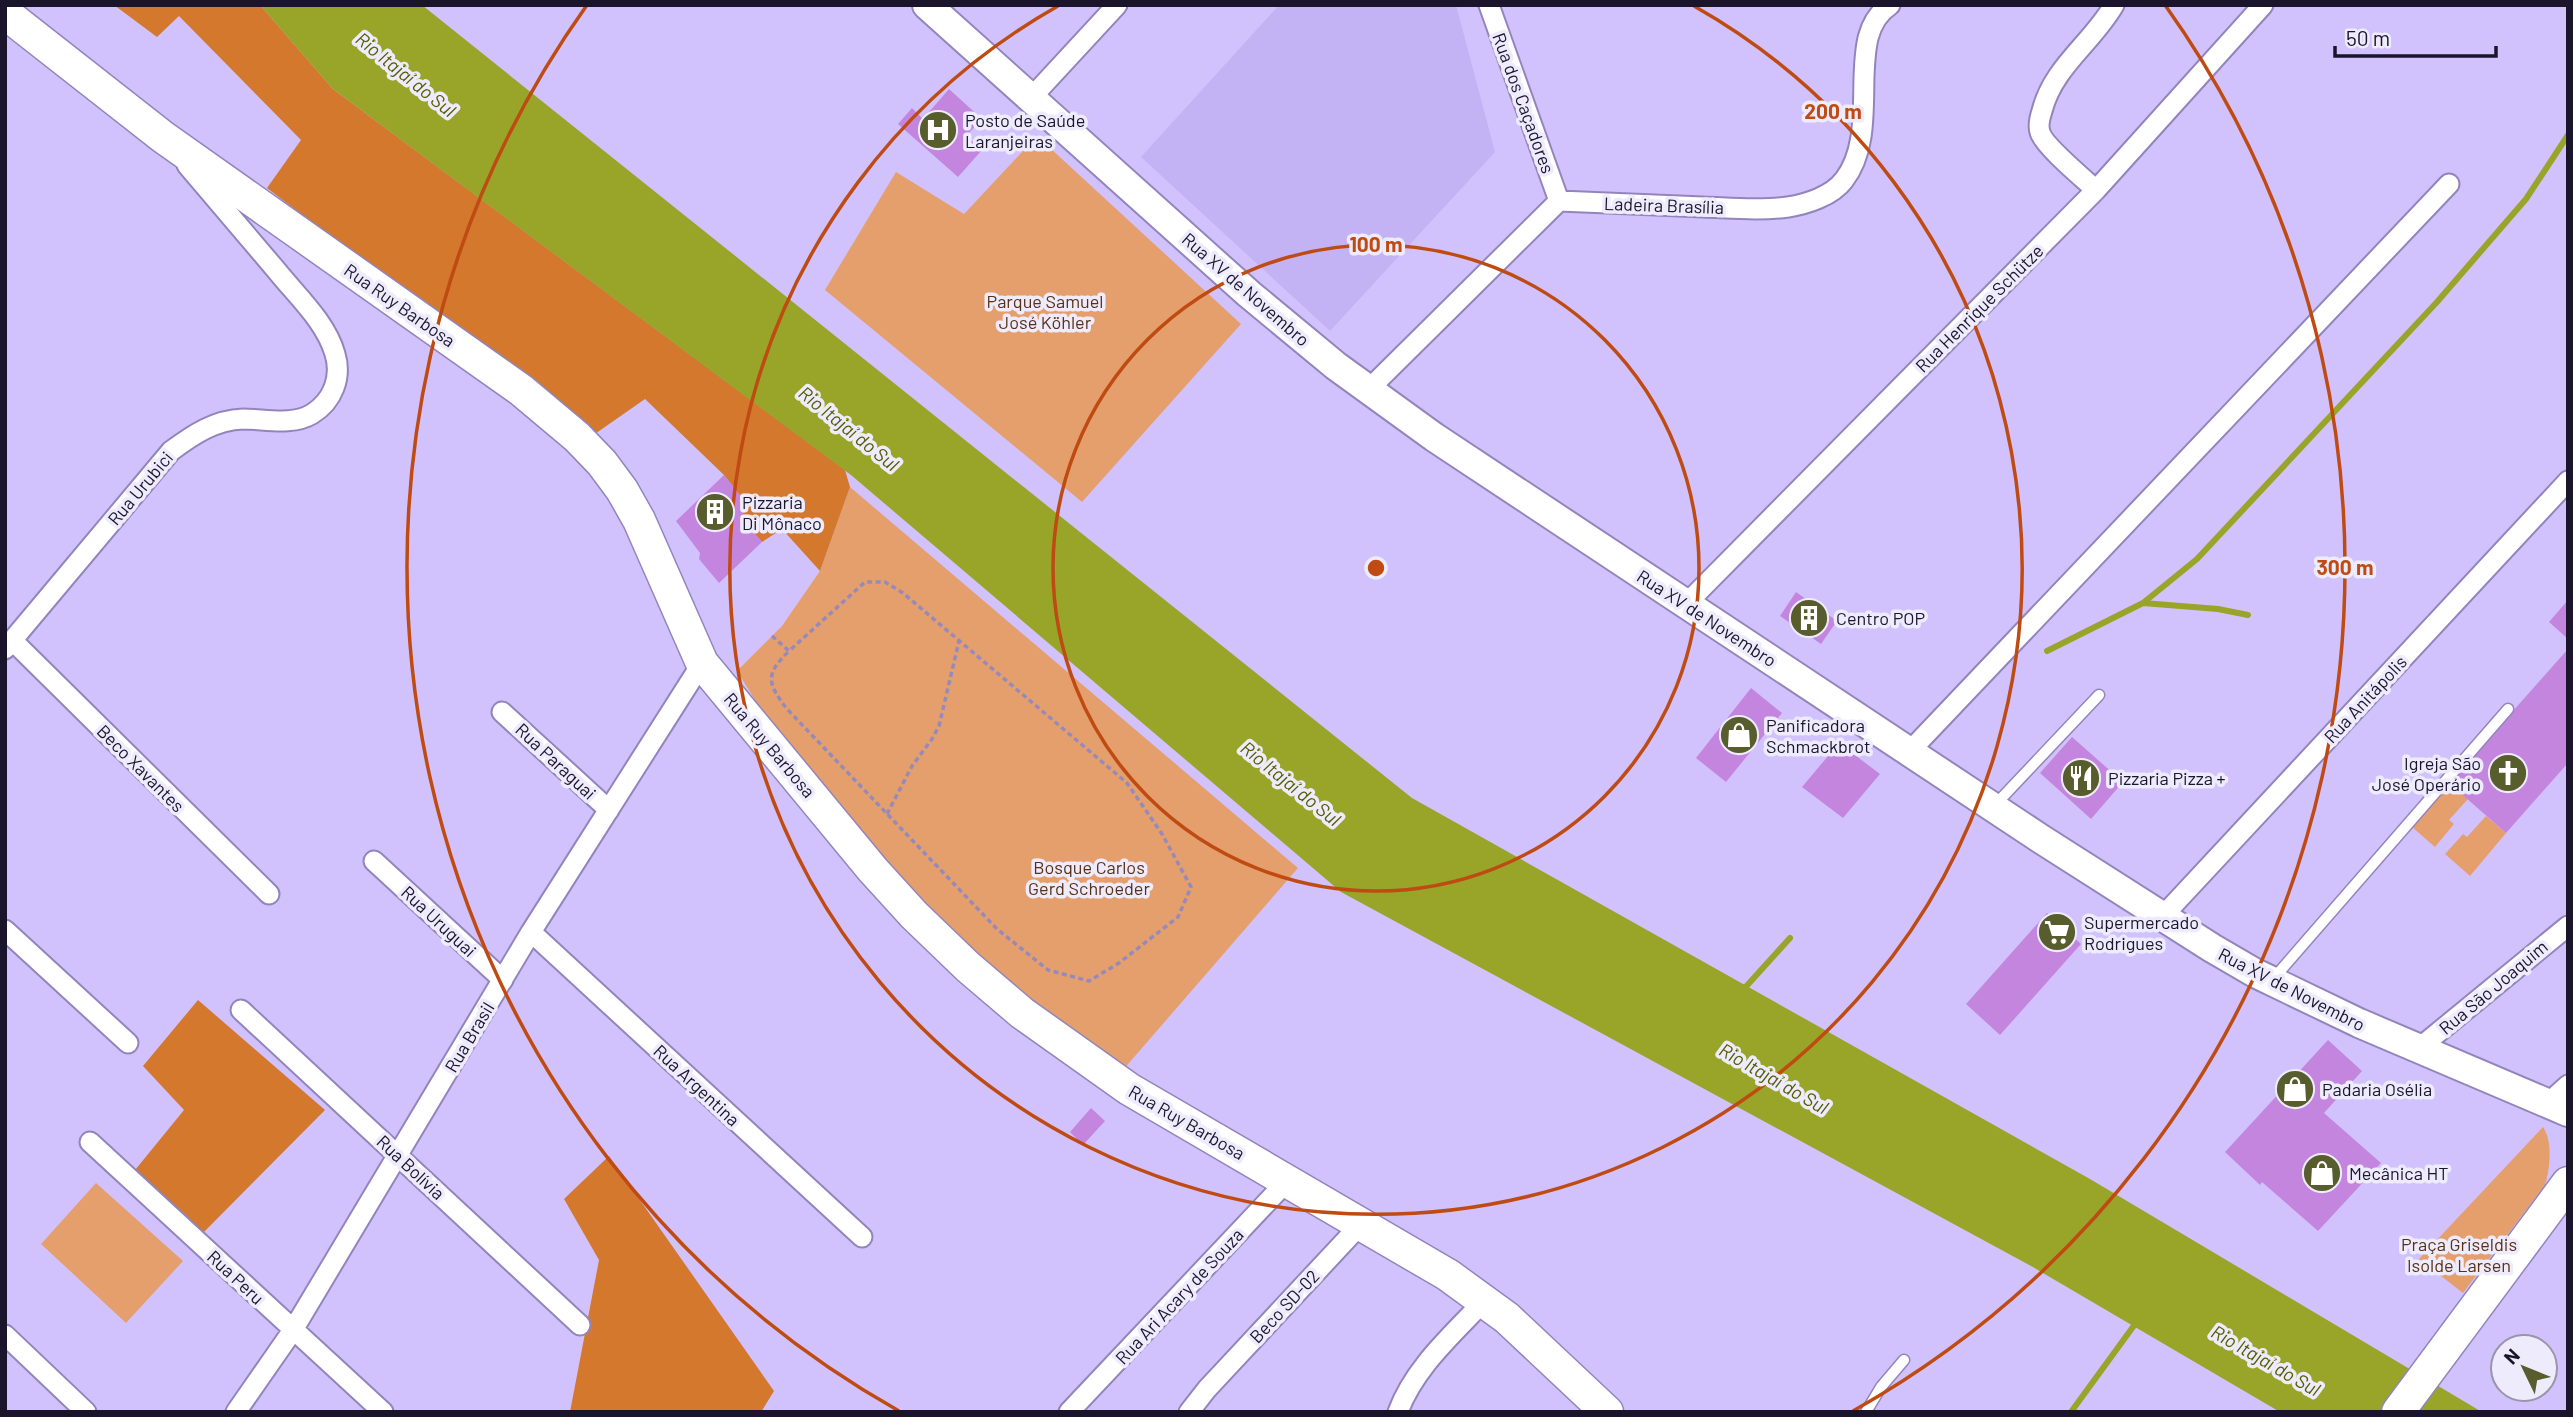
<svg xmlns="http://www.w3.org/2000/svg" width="2573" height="1417" viewBox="0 0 2573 1417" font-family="Barlow,sans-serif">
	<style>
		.built { fill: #c3b3f4 }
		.green { fill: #e59f6d }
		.forest { fill: #d3782d }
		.water { fill: #98a529 }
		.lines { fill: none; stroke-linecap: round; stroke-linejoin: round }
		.stream { stroke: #98a529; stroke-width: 6 }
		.building { fill: #c485df }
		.lane-casing { stroke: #9385bc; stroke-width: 13 }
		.street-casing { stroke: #9385bc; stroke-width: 23 }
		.secondary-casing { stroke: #9385bc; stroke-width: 32 }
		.primary-casing { stroke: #9385bc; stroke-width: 35 }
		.path { stroke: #968aba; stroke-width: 3.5; stroke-dasharray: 5 3.5; stroke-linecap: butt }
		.lane { stroke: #fff; stroke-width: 10 }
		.street { stroke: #fff; stroke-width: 19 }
		.secondary { stroke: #fff; stroke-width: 28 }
		.primary { stroke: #fff; stroke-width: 32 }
		.ring { fill: none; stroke: #bf4b12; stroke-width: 3.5 }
		.labels { text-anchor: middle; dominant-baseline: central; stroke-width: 7; stroke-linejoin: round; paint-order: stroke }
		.street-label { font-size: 18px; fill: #1b152b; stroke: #eeebfd }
		.poi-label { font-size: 18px; fill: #1b152b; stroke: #eeebfd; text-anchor: start }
		.park-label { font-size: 18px; fill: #573114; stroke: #eeebfd }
		.water-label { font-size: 19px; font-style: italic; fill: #555d01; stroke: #eeebfd }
		.centre { fill: #bf4b12; stroke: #eeebfd; stroke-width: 3.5 }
		.ring-label { font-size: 21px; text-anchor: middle; font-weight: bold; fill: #bf4b12; stroke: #eeebfd; stroke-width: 7; stroke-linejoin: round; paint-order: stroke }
	</style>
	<rect width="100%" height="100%" fill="#d1c2fe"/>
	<path class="built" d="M1279 5H1456L1495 152 1330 331 1141 157Z"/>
	<path class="green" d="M1037 136 1241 324 1082 502 825 290 896 172 964 214Z
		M850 487 1298 868 1116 1078 1026 1010 799 771 737 671 782 626 820 571Z
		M2449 783 2468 799 2449 820 2454 824 2435 847 2412 827Z
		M2486 816 2506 833 2470 876 2445 854 2463 834 2467 837Z
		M2543 1127C2553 1141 2550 1169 2545 1185L2463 1293 2419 1259Z
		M96 1183 183 1261 126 1323 41 1244Z"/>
	<path class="forest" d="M114 5H260L333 89 845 470 850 487 820 571 782 529 762 542 739 517 749 507 724 475 645 399 592 436 267 188 301 140 179 16 157 37Z
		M198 1000 325 1110 201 1235 131 1175 184 1110 143 1066Z
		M609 1156 774 1391 761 1412H570L599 1260 564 1199Z"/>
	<path class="water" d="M260 5H422L1412 798 2090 1179 2482 1412H2280L2031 1266 1341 892 851 475 333 89Z"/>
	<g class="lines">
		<path class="stream" d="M2143 603 2197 559 2437 302 2526 199 2568 135
			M2047 651 2143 603 2218 609 2248 615
			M1742 991 1790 938
			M2071 1412 2138 1320"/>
	</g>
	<path class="building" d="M949 89 982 119 966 136 982 150 958 177 898 124 912 108 923 119Z
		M724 475 749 507 739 517 762 542 719 583 699 559 700 553 676 521Z
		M1796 592 1837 621 1821 644 1780 616Z
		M2568 600V639L2549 622Z
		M2568 649V763L2506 833 2449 783Z
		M1751 688 1782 713 1726 782 1696 758Z
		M2072 737 2123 782 2091 819 2040 773Z
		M1839 743 1880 774 1843 818 1802 787Z
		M2047 913 2081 944 2000 1035 1966 1004Z
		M2328 1040 2362 1071 2324 1113 2381 1163 2318 1231 2262 1182 2260 1185 2225 1152Z
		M1091 1108 1105 1121 1083 1145 1070 1132Z"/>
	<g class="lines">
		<g class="lane-casing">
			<path id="lane" d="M1996 804 2099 695
				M2274 978 2508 709
				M1866 1412 1881 1387 1904 1360"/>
		</g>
		<g class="street-casing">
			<path id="street" d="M1489 5 1559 201
				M1031 98 1117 5
				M2096 190C2084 179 2043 145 2040 132 2038 126 2040 117 2042 111 2053 67 2092 43 2114 5
				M1367 391 1559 201C1607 203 1655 205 1703 207 1731 208 1760 211 1788 207 1807 204 1832 196 1844 180 1866 152 1863 110 1864 77 1865 50 1866 21 1890 5
				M1686 604 2096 190 2263 5
				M13 641 269 894
				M5 649 171 451C194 434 215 420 243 419 265 419 292 426 312 414 333 401 342 377 335 354 326 322 297 296 277 271 247 236 217 200 187 165
				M502 712 609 810
				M1909 752 2449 184
				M374 861 503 980
				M2162 917 2568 481
				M5 930 128 1043
				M531 932 862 1237
				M241 1010 580 1325
				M2418 1049 2568 926
				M2548 1103 2568 1085
				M90 1142 383 1412
				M5 1335 86 1412
				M236 1412 293 1330 531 932 702 663
				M1069 1412 1288 1180
				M1189 1412 1207 1389 1361 1224
				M1398 1412C1414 1368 1453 1334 1484 1301"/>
		</g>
		<g class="secondary-casing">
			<path id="secondary" d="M927 5 1249 294 1336 366 1434 437 2041 839 2212 948 2255 973 2359 1023 2568 1112"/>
		</g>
		<g class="primary-casing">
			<path id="primary" d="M5 13 163 137 521 390 577 437 602 463 622 490 639 520 702 663 873 870 914 915 968 967 1022 1013 1129 1089 1448 1275 1507 1318 1607 1412
				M2398 1412 2568 1183"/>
		</g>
		<path class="path" d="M772 636 789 651 865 582H885L903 593 1127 783 1162 834 1191 887 1178 917 1119 963 1089 981 1048 970 997 929 787 709C768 684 764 675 789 651
			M887 814 912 766 932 739 939 726 959 641"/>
		<use href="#lane" class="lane"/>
		<use href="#street" class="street"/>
		<use href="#secondary" class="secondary"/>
		<use href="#primary" class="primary"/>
	</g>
	<g class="ring">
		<circle cx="1376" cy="568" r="323"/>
		<path d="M1694 6A646 646 0 1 1 1058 6"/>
		<path d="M899 1411A969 969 0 0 1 587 5M2165 5A969 969 0 0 1 1853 1411"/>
	</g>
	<defs>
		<g id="hospital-disc" transform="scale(2.0125)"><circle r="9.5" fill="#575d2c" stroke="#eeebfd"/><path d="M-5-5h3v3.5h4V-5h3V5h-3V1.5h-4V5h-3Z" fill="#fff"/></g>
		<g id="building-disc" transform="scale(2.0125)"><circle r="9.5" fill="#575d2c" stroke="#eeebfd"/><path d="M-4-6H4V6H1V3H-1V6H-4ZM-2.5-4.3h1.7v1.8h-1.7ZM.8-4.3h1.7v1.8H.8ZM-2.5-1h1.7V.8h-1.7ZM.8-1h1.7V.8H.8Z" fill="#fff"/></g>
		<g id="shop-disc" transform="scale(2.0125)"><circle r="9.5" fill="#575d2c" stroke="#eeebfd"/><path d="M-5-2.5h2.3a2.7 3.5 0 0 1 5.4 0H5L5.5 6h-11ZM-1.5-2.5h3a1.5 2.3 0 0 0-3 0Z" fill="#fff"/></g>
		<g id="church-disc" transform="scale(2.0125)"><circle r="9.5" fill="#575d2c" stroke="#eeebfd"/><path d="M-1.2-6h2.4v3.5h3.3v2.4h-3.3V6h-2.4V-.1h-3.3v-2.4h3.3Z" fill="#fff"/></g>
		<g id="restaurant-disc" transform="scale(2.0125)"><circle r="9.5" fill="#575d2c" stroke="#eeebfd"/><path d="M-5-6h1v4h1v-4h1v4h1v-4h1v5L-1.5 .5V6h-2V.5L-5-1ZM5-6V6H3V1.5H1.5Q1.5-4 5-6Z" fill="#fff"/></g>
		<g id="supermarket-disc" transform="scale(2.0125)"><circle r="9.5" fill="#575d2c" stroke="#eeebfd"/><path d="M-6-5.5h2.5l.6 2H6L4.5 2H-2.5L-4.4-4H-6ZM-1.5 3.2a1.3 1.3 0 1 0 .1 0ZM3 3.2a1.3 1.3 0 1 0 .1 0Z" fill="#fff"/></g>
	</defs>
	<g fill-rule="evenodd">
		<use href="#hospital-disc" x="938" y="130"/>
		<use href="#building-disc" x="715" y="512"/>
		<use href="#building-disc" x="1809" y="618"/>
		<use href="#shop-disc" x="1739" y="735"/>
		<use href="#church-disc" x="2508" y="773"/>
		<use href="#restaurant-disc" x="2081" y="778"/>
		<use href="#supermarket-disc" x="2057" y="932"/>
		<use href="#shop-disc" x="2295" y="1089"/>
		<use href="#shop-disc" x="2322" y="1173"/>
	</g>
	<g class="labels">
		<g class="street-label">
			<text transform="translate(1524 103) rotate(70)">Rua dos Caçadores</text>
			<text transform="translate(1664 205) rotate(2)">Ladeira Brasília</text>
			<text transform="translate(1246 289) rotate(41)">Rua XV de Novembro</text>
			<text transform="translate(400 305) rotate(35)">Rua Ruy Barbosa</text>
			<text transform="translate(1979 308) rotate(-45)">Rua Henrique Schütze</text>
			<text transform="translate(140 488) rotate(-50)">Rua Urubici</text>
			<text transform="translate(1707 618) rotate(33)">Rua XV de Novembro</text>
			<text transform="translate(2365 699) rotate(-47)">Rua Anitápolis</text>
			<text transform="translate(770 745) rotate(50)">Rua Ruy Barbosa</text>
			<text transform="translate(556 761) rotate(43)">Rua Paraguai</text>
			<text transform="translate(141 768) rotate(45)">Beco Xavantes</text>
			<text transform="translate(439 921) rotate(43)">Rua Uruguai</text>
			<text transform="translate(2493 987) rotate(-40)">Rua São Joaquim</text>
			<text transform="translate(2292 989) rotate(27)">Rua XV de Novembro</text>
			<text transform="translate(469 1037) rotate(-59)">Rua Brasil</text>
			<text transform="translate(697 1085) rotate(43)">Rua Argentina</text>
			<text transform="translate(1187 1122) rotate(30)">Rua Ruy Barbosa</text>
			<text transform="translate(411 1167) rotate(43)">Rua Bolívia</text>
			<text transform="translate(236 1277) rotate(43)">Rua Peru</text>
			<text transform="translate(1179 1296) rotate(-47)">Rua Ari Acary de Souza</text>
			<text transform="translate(1284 1306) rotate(-47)">Beco SD-02</text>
		</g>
		<g class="poi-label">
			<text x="965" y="120">Posto de Saúde<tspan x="965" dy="21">Laranjeiras</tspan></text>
			<text x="742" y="502">Pizzaria<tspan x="742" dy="21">Di Mônaco</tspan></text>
			<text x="1836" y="618">Centro POP</text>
			<text x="1766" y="725">Panificadora<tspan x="1766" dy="21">Schmackbrot</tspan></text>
			<text x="2481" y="763" text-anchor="end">Igreja São<tspan x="2481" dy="21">José Operário</tspan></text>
			<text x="2108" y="778">Pizzaria Pizza +</text>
			<text x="2084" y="922">Supermercado<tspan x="2084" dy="21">Rodrigues</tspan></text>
			<text x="2322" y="1089">Padaria Osélia</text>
			<text x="2349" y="1173">Mecânica HT</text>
		</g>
		<g class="park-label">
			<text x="1045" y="301">Parque Samuel<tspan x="1045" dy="21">José Köhler</tspan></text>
			<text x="1089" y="867">Bosque Carlos<tspan x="1089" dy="21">Gerd Schroeder</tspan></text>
			<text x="2459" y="1244">Praça Griseldis<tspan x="2459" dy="21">Isolde Larsen</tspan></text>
		</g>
		<g class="water-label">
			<text transform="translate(406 74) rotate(39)">Rio Itajaí do Sul</text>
			<text transform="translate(849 428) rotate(39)">Rio Itajaí do Sul</text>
			<text transform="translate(1291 783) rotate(39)">Rio Itajaí do Sul</text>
			<text transform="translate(1774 1078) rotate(30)">Rio Itajaí do Sul</text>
			<text transform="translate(2266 1360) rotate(30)">Rio Itajaí do Sul</text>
		</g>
	</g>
	<circle cx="1376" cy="568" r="10" class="centre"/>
	<g class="ring-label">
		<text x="1833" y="119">200 m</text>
		<text x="1376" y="252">100 m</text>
		<text x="2345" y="575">300 m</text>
	</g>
	<rect width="2573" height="1417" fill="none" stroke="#1b152b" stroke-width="14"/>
	<g transform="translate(2524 1368) rotate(313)"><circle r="33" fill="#eeebfd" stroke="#9a95a9" stroke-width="2"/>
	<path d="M0-5L12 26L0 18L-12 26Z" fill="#575d2c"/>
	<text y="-10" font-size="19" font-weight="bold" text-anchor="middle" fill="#1b152b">N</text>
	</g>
	<path d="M2335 46v10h161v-10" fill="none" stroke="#1b152b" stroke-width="3.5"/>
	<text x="2346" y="46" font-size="21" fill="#1b152b" stroke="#eeebfd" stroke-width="5" paint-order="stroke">50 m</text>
</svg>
